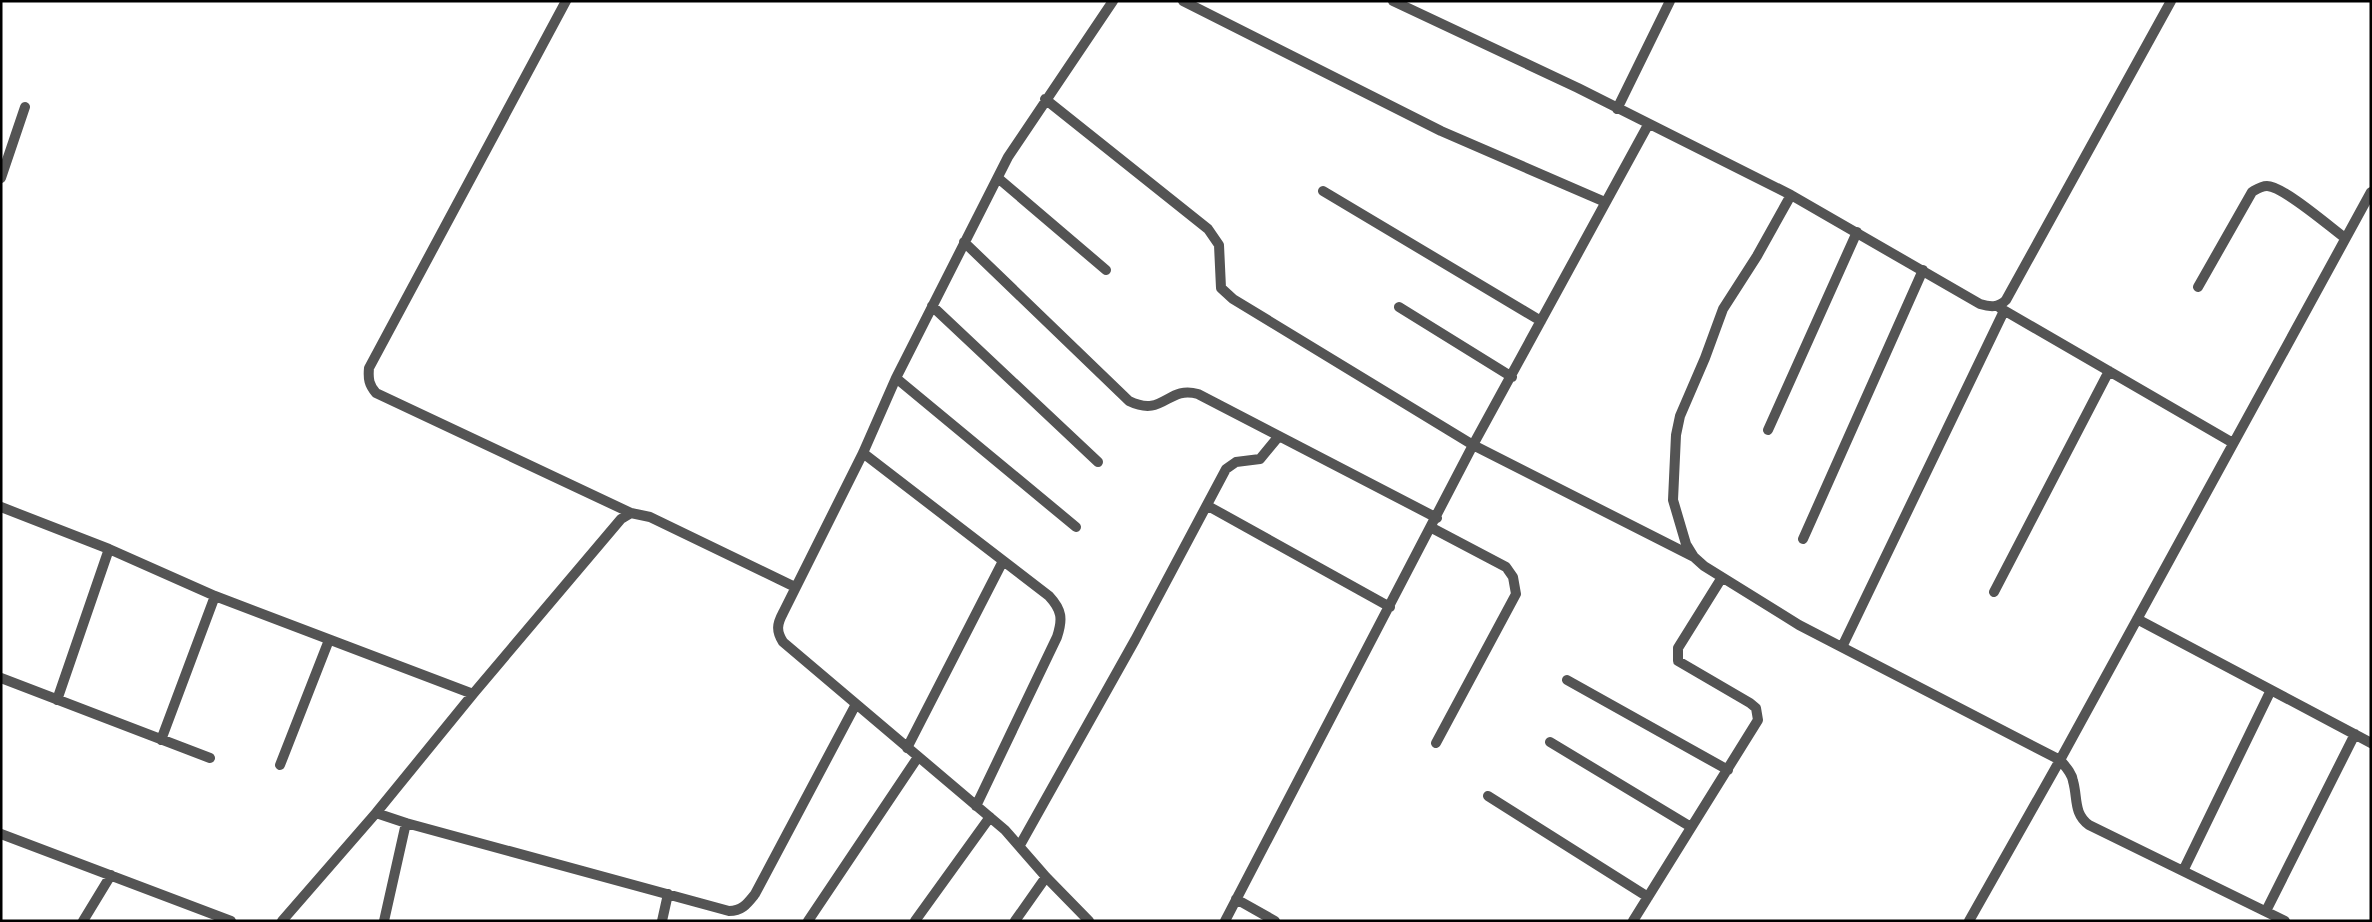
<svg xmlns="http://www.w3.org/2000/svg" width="2372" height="922" viewBox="0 0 2372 922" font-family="'Fira Sans',sans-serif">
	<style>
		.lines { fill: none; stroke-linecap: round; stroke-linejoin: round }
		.minor { stroke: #545454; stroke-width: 10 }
	</style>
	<rect width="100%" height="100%" fill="#fff"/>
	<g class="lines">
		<path class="minor" d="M566 1 369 368C368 379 369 385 376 393L631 513
			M1183 1 1441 131 1605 202
			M1393 1 1578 88 1791 195 1980 304C1990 307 1998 308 2006 300L2171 1
			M1045 99 1208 229 1219 245 1221 288 1233 299 1473 445 1694 557
			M1617 109 1670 1
			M1 178 25 107
			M998 178 1106 270
			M1323 191 1541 321
			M1791 195 1757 256 1723 309 1705 358 1680 416 1676 435 1673 500 1686 544 1694 557 1704 566 1799 625 2060 760C2065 766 2072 773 2073 781 2078 798 2073 813 2089 825L2285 921
			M964 242 1129 401C1164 418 1167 385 1198 394L1437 518
			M2198 287 2252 192C2257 189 2261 186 2267 186 2283 186 2330 227 2345 238
			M932 306 1098 462
			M1399 307 1512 377
			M2000 308 2233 443
			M896 378 1076 527
			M1768 430 1857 232
			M863 453 1049 596C1062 610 1063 619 1057 637L976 806
			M1208 506 1390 607
			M1 507 109 549 215 596 473 694 621 519 631 513 650 517 795 587
			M1432 528 1506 567 1513 577 1516 594 1436 743
			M1803 539 1923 270
			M1994 592 2109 371
			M2137 619 2371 743
			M1842 647 2004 311
			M1 678 210 758
			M1567 680 1728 770
			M57 700 109 549
			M161 740 215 596
			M1550 742 1691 827
			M907 748 1003 561
			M280 765 329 640
			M1488 796 1648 897
			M376 813 406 823 729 911C742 911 747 904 755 894L856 704
			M1 834 231 921
			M1020 845 1135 640 1226 469 1236 462 1260 459 1279 436
			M2183 871 2271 690
			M1236 899 1275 921
			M2266 911 2355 734
			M83 921 111 875
			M282 921 376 813 473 694
			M384 921 406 823
			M662 921 668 894
			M808 921 918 757
			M915 921 990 817
			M1015 921 1046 877
			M1089 921 1046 877 1005 830 783 642C776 631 777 624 783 613L863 453 896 378 1008 157 1113 1
			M1225 921 1473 445 1648 125
			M1633 921 1758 720 1756 708 1750 703 1678 661V648L1721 579
			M1969 921 2060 760 2371 192"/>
	</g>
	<rect width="2372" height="922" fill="none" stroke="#000000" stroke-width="5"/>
</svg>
